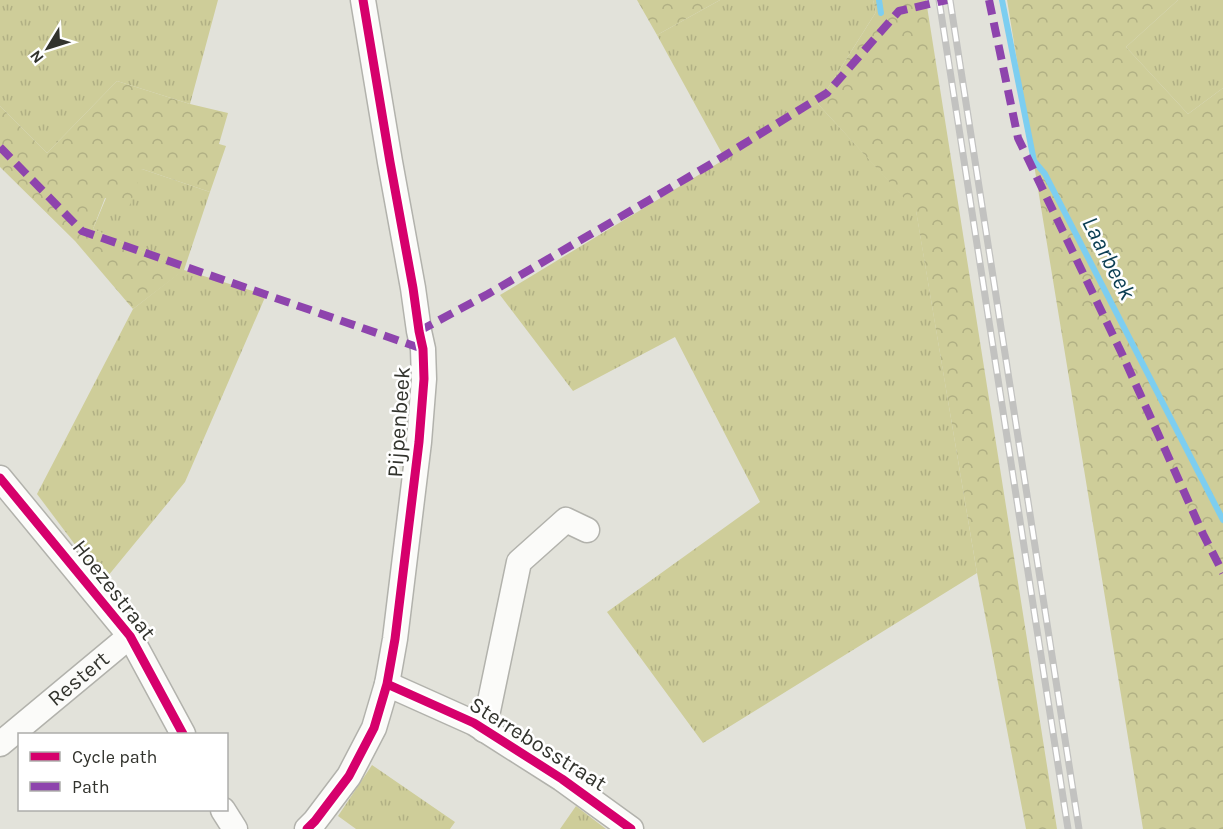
<svg xmlns="http://www.w3.org/2000/svg" width="1223" height="829" viewBox="0 0 1223 829" font-family="Karla,sans-serif">
	<style>
		.grass { fill: url(#grass-tufts) }
		.forest { fill: url(#forest-crowns) }
		.lines { fill: none; stroke-linecap: round; stroke-linejoin: round }
		.stream { stroke: #7dcef0; stroke-width: 6 }
		.minor-casing { stroke: #b2b2ac; stroke-width: 27 }
		.minor { stroke: #fbfbf9; stroke-width: 24 }
		.rail-casing { stroke: #c2c2c0; stroke-width: 7 }
		.rail { stroke: #fff; stroke-width: 4.5; stroke-dasharray: 14; stroke-linecap: butt }
		.quiet { stroke: #8e44ad; stroke-width: 8; stroke-dasharray: 15 8; stroke-linecap: butt }
		.cycleway-casing { stroke: #fff; stroke-width: 13 }
		.cycleway { stroke: #d6006c; stroke-width: 9 }
		.labels { text-anchor: middle; dominant-baseline: central; stroke-width: 5; stroke-linejoin: round; paint-order: stroke }
		.street-label { font-size: 22px; fill: #32332d; stroke: #fff }
		.water-label { font-size: 24px; font-style: italic; fill: #0b3e53; stroke: #fff }
	</style>
	<defs>
		<pattern id="grass-tufts" width="24" height="20" patternUnits="userSpaceOnUse" patternTransform="scale(1.5)"><rect width="24" height="20" fill="#cecd99"/><path d="M3 7l-1-3M5 7V3M7 7l1-3M15 17l-1-3M17 17v-4M19 17l1-3" fill="none" stroke="#b1b084"/></pattern>
		<pattern id="forest-crowns" width="20" height="18" patternUnits="userSpaceOnUse" patternTransform="scale(1.5)"><rect width="20" height="18" fill="#cecd99"/><path d="M2 6a3 3 0 1 1 6 0M12 15a3 3 0 1 1 6 0" fill="none" stroke="#b1b084"/></pattern>
	</defs>
	<rect width="100%" height="100%" fill="#e2e2da"/>
	<path class="grass" d="M0 0H218L190 104 117 81 47 153 0 106Z
		M720 0H873L876 12 818 104 916 210 977 573 703 743 607 612 760 502 675 337 573 391 500 295 725 159 657 35Z
		M1178 0H1223V88L1188 114 1126 47Z
		M142 169 210 192 184 270 266 295 185 482 103 582 37 494 133 309 183 270 93 229 106 198Z
		M372 765 455 822 450 829H356L338 816Z
		M576 806 606 829H560Z"/>
	<path class="forest" d="M637 0H720L657 35Z
		M873 0H926L1057 829H1026L977 573 916 211 818 104 876 12Z
		M1007 0H1178L1126 47 1188 114 1223 88V829H1143Z
		M117 81 190 104 228 113 219 144 226 146 210 192 142 169 130 205 105 198 93 229 184 270 133 309 75 241 0 167V106L47 153Z"/>
	<g class="lines">
		<path class="stream" d="M879 0 881 13
			M1002 0 1034 161 1045 174 1223 520"/>
		<g class="minor-casing">
			<g id="minor">
				<path d="M0 478 130 636 183 734"/>
				<path d="M387 684 474 723 562 779 631 829"/>
				<path d="M484 730 519 562 566 520 587 530"/>
				<path id="s1" d="M0 744 130 636"/>
				<path d="M223 810 235 829"/>
				<path d="M307 829 315 821 349 776 374 728 387 684 395 639 419 442 424 379 423 349 419 331 413 288 390 162 363 0"/>
			</g>
		</g>
		<use href="#minor" class="minor"/>
		<g class="rail-casing">
			<path id="rail" d="M939 0 1068 829
				M950 0 1079 829"/>
		</g>
		<use href="#rail" class="rail"/>
		<path class="quiet" d="M989 0 1018 138 1123 356 1203 534 1223 573
			M0 147 82 231 423 349
			M419 331 488 294 711 164 827 93 899 11 947 0"/>
		<g class="cycleway-casing">
			<path id="cycleway" d="M0 478 130 636 183 734
				M387 684 474 723 562 779 631 829
				M307 829 315 821 349 776 374 728 387 684 395 639 419 442 424 379 423 349 419 331 413 288 390 162 363 0"/>
		</g>
		<use href="#cycleway" class="cycleway"/>
	</g>
	<g class="labels">
		<g class="street-label">
			<text transform="translate(399 422) rotate(-86)">Pijpenbeek</text>
			<text transform="translate(114 590) rotate(52)">Hoezestraat</text>
			<text stroke="none"><textPath href="#s1" startOffset="102">Restert</textPath></text>
			<text transform="translate(538 744) rotate(32)">Sterrebosstraat</text>
		</g>
		<g class="water-label">
			<text transform="translate(1109 258) rotate(63)">Laarbeek</text>
		</g>
	</g>
	<rect x="18" y="733" width="210" height="78" fill="#ffffff" stroke="#adadab" stroke-width="1.5"/>
	<rect x="30" y="752" width="30" height="9" fill="#d6006c" stroke="#adadab" stroke-width="1.5"/>
	<text x="72" y="763" font-size="18" fill="#32332d">Cycle path</text>
	<rect x="30" y="782" width="30" height="9" fill="#8e44ad" stroke="#adadab" stroke-width="1.5"/>
	<text x="72" y="793" font-size="18" fill="#32332d">Path</text>
	<g transform="translate(48 48) rotate(232)" stroke="#ffffff" stroke-width="4.5" paint-order="stroke">
	<path d="M0-4.5L10 22L0 15L-10 22Z" fill="#32332d"/>
	<text y="-9" font-size="16" font-weight="bold" text-anchor="middle" fill="#32332d">N</text>
	</g>
</svg>
